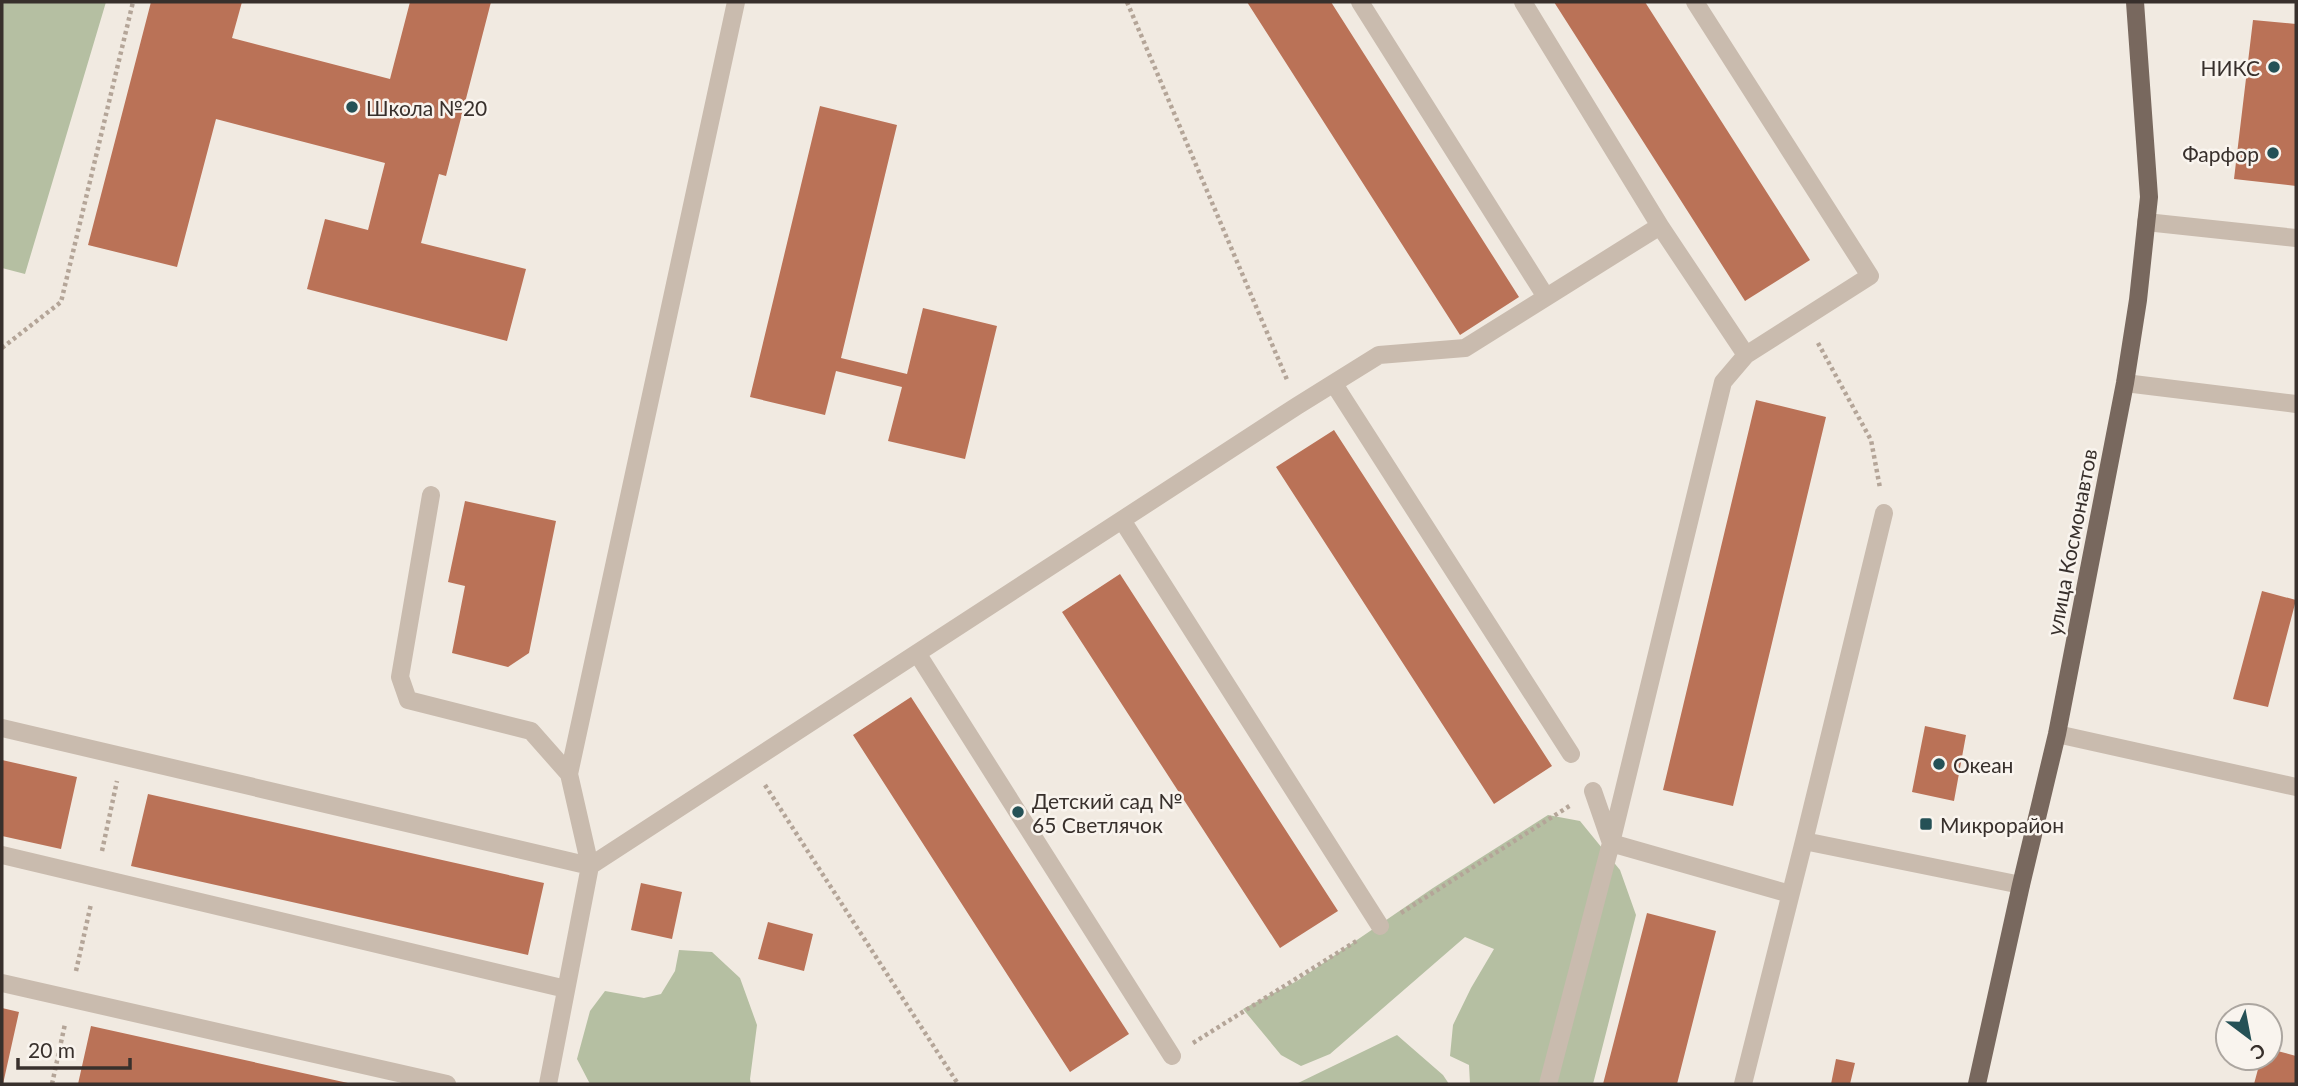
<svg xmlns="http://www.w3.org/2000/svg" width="2298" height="1086" viewBox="0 0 2298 1086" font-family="Lato,sans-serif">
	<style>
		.green { fill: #b5bfa2 }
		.building { fill: #ba7257 }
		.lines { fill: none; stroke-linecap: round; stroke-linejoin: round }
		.path { stroke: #b4a598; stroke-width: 4.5; stroke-dasharray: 3.5 3.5; stroke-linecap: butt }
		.minor { stroke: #c9bbae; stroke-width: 18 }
		.major { stroke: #78685e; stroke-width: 18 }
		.poi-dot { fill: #255156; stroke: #f9f4ee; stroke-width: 2.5 }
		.labels { text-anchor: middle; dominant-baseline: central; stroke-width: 5; stroke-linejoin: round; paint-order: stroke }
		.poi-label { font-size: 21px; fill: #38302c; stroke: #f9f4ee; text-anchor: start }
		.street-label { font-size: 21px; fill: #38302c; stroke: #f9f4ee }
	</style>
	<rect width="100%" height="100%" fill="#f1eae1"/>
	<path class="green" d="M2 2H106L25 274 2 268Z
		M1548 815 1580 821 1620 870 1636 915 1593 1084H1470L1469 1065 1450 1056 1453 1025 1471 988 1494 949 1465 937 1330 1054 1301 1066 1281 1055 1243 1009 1297 981 1433 888Z
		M679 950 712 952 740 978 757 1025 750 1079 751 1084H590L577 1059 590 1011 605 991 644 998 661 994 675 971Z
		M1397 1035 1443 1075 1449 1084H1296Z"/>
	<path class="building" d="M151 2H242L232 38 390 79 410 2H491L446 176 439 174 421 243 526 269 507 341 307 289 325 219 368 230 385 163 216 119 177 267 88 245Z
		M1247 2H1331L1519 297 1460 335Z
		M1554 2H1645L1810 260 1745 301Z
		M2253 20 2296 24V186L2234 179Z
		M820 106 897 125 841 358 907 374 923 308 997 326 965 459 888 441 902 387 836 371 825 415 750 397Z
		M1756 400 1826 417 1733 806 1663 790Z
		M1334 430 1552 766 1494 804 1276 467Z
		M465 501 556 521 529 653 508 667 452 653 465 586 448 582Z
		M1120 574 1338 911 1280 948 1062 612Z
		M2262 591 2296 600 2268 707 2233 699Z
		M911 697 1129 1034 1070 1072 853 735Z
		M1925 726 1966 735 1954 801 1912 792Z
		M2 760 77 777 61 849 2 836Z
		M148 794 544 883 528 955 131 866Z
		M641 883 682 892 672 939 631 930Z
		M1647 913 1716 931 1677 1084H1603Z
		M768 922 813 934 804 971 758 959Z
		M2 1008 19 1012 3 1084H2Z
		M91 1026 348 1083V1084H78Z
		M2270 1049 2296 1056V1084H2254L2261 1058H2270Z
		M1836 1059 1855 1063 1850 1084H1831Z"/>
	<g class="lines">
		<path class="path" d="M1127 2 1288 382
			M1818 343 1871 440 1880 488
			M2 348 61 302 133 2
			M765 785 958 1084
			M102 851 117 781
			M1401 913 1571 805
			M76 971 91 904
			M1193 1043 1358 940
			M52 1084 65 1024"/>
		<path class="minor" d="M1360 2 1546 297
			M1695 2 1870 276 1746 355
			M2146 222 2296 238
			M2125 383 2296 404
			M1334 384 1571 754
			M431 495 400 677 408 700 531 731 569 774
			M1122 520 1380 926
			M917 653 1172 1056
			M2 728 590 866 569 774 736 2
			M2057 734 2296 787
			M1593 791 1611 843 1790 894
			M1804 841 1884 513
			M2 855 566 989
			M2 983 447 1084
			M548 1084 590 866 1297 406 1379 355 1465 348 1660 226 1523 2
			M1548 1084 1611 843 1723 382 1746 355 1660 226
			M1743 1084 1804 841 2021 885"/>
		<path class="major" d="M1977 1084 2021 885 2057 734 2125 383 2138 300 2149 197 2135 2"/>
	</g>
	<g class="poi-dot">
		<circle cx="2274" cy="67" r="7"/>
		<circle cx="352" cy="107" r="7"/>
		<circle cx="2273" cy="153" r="7"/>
		<circle cx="1939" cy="764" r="7"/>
		<circle cx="1018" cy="812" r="7"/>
		<rect x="1919" y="817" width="14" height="14" rx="3.5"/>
	</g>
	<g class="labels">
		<g class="poi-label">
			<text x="2260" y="67" text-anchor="end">НИКС</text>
			<text x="366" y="107">Школа №20</text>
			<text x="2259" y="153" text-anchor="end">Фарфор</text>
			<text x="1953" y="764">Океан</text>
			<text x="1032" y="800">Детский сад №<tspan x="1032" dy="24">65 Светлячок</tspan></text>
			<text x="1940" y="824">Микрорайон</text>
		</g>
		<g class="street-label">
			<text transform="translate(2071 542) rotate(-79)">улица Космонавтов</text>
		</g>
	</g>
	<rect width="2298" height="1086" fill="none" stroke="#38302c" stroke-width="7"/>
	<g transform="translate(2249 1037) rotate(148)"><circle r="33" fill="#f9f4ee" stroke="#aca6a0" stroke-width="2"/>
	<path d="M0-5L12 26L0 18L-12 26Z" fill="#255156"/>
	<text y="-10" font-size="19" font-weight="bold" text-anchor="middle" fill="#38302c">С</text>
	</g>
	<path d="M18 1058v10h112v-10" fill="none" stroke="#38302c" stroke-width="3.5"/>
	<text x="28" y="1058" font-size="21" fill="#38302c" stroke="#f9f4ee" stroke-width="5" paint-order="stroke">20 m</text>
</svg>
